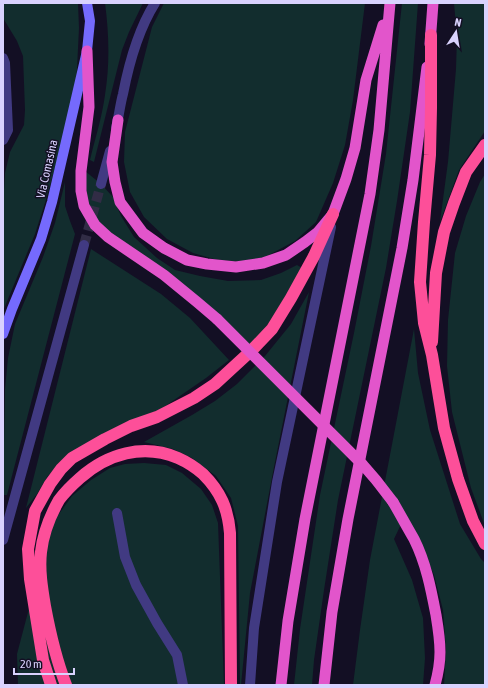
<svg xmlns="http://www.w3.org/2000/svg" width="488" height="688" viewBox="0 0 488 688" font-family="'Asap Condensed',sans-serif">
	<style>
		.green { fill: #122d2e }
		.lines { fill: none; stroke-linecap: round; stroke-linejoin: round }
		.tertiary-tunnel { stroke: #312c45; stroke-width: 10; stroke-dasharray: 10 5; stroke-linecap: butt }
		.service { stroke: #413a82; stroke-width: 10 }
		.tertiary { stroke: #413a82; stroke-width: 10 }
		.secondary { stroke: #756afd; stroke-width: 10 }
		.trunk { stroke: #e255cb; stroke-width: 11 }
		.motorway { stroke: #fd4f99; stroke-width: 12 }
		.trunk-bridge { stroke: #e255cb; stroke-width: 11 }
		.labels { text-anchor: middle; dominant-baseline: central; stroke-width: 3; stroke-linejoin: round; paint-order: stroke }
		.street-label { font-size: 12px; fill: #d9d2fe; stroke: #130f24 }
	</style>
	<rect width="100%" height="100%" fill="#130f24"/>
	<path class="green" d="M3 3H78L79 28 77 69 76 82 66 129 45 203 35 234 3 311V206L5 173 10 152 24 125 25 110 23 56 17 41 3 18Z
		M105 3H143L129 32 122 50 94 162 90 160C95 139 102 117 105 95 110 64 109 33 105 3Z
		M164 3H365L353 100 345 145 333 183 316 222 295 241 265 257 241 262 214 259 193 253 167 239 144 217 130 192 124 162 125 132 152 27Z
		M402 3H418L410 112 397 201 386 268 338 500 324 590 314 660 312 685H294L300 629 320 495 354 333 371 246 386 154Z
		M454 3H485V131L459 170 440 222 448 162 456 69 457 37Z
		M85 171 101 184 113 197 121 216 134 237 157 258 175 270 200 276 228 281 261 280 281 273 297 265 302 268 272 319 248 349 110 237 87 207Z
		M485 174V526L471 488 452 412 447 366 448 320 455 253 466 216 480 182Z
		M65 182V206L70 221 75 234 7 495H3L5 389 8 358 15 324 43 257 55 223Z
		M91 249 161 294 190 318 229 360 206 378 161 409 124 425 63 459 47 477 37 494 26 508Z
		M309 292 274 467 250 593 241 685H240L238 526 231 498 216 476 192 458 173 449 144 442 192 415 215 401 237 384 265 356 291 324Z
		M414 329 418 373 430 430 460 524 481 559 485 563V685H444L446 650 443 610 434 575 417 535 405 516 394 539 412 580 423 618 425 658 423 685H353L360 630 370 560Z
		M144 463 166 465 182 473 201 489 212 505 218 523 224 685H18L17 654 47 540 56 518 72 496 91 480 110 468 125 464Z"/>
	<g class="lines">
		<path class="tertiary-tunnel" d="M84 245 101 184"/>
		<path class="service" d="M3 58 5 63 8 130 3 140
			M117 513 125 557 136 585 157 623 177 655 183 685
			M250 685 254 628 277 482 331 227"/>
		<path class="tertiary" d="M116 128C119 116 120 105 123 94 129 63 138 30 155 3
			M101 184 110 151
			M3 540 84 245"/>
		<path class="secondary" d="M3 334 12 309 41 239 52 202 87 51 90 21 87 3"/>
		<path class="trunk" d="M430 44 433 3
			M87 51 89 107 81 171V191L84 206 95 225 108 237 164 275 197 302 217 319
			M118 120 112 162 115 182 120 202 143 233 164 248 187 260 207 264 236 267 263 263 286 255 305 242 318 232 333 214 346 179 355 148 366 80 383 25
			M393 502C400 514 407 527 414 539 426 563 431 589 436 615 438 627 440 640 440 652 440 663 438 674 435 685
			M281 685 288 621 305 519 370 194 379 130 390 3
			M324 685 332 612 348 519 402 248 413 180 427 67"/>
		<path class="motorway" d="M431 35V108L430 155 424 222 420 282 424 323 432 355 444 428 458 479 473 521 485 544
			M432 342 436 273 444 232 454 203 466 172 485 145
			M51 685 43 660 30 579 28 549 35 511 50 484 61 469 72 458 105 439 131 426 157 417 194 398 215 384 252 350 272 329 291 298 314 256 333 214
			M66 685C56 659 50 633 45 606 42 588 39 570 41 552 43 534 50 516 59 500 65 492 72 485 80 478 107 454 143 443 178 458 187 462 195 467 203 474 221 492 228 509 230 533L231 685"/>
		<path class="trunk-bridge" d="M217 319 363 465 376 480 393 502"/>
	</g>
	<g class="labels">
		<g class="street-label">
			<text transform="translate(47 169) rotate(-77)">Via Comasina</text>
		</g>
	</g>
	<rect width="488" height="688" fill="none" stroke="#d9d2fe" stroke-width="8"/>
	<g transform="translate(456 32) rotate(12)" stroke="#130f24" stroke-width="3" paint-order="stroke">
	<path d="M0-3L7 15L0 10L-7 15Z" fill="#d9d2fe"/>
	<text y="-6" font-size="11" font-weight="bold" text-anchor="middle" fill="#d9d2fe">N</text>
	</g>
	<path d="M14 668v6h60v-6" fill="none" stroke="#d9d2fe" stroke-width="2"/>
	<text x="20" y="668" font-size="12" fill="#d9d2fe" stroke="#130f24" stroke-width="3" paint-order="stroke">20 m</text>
</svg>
